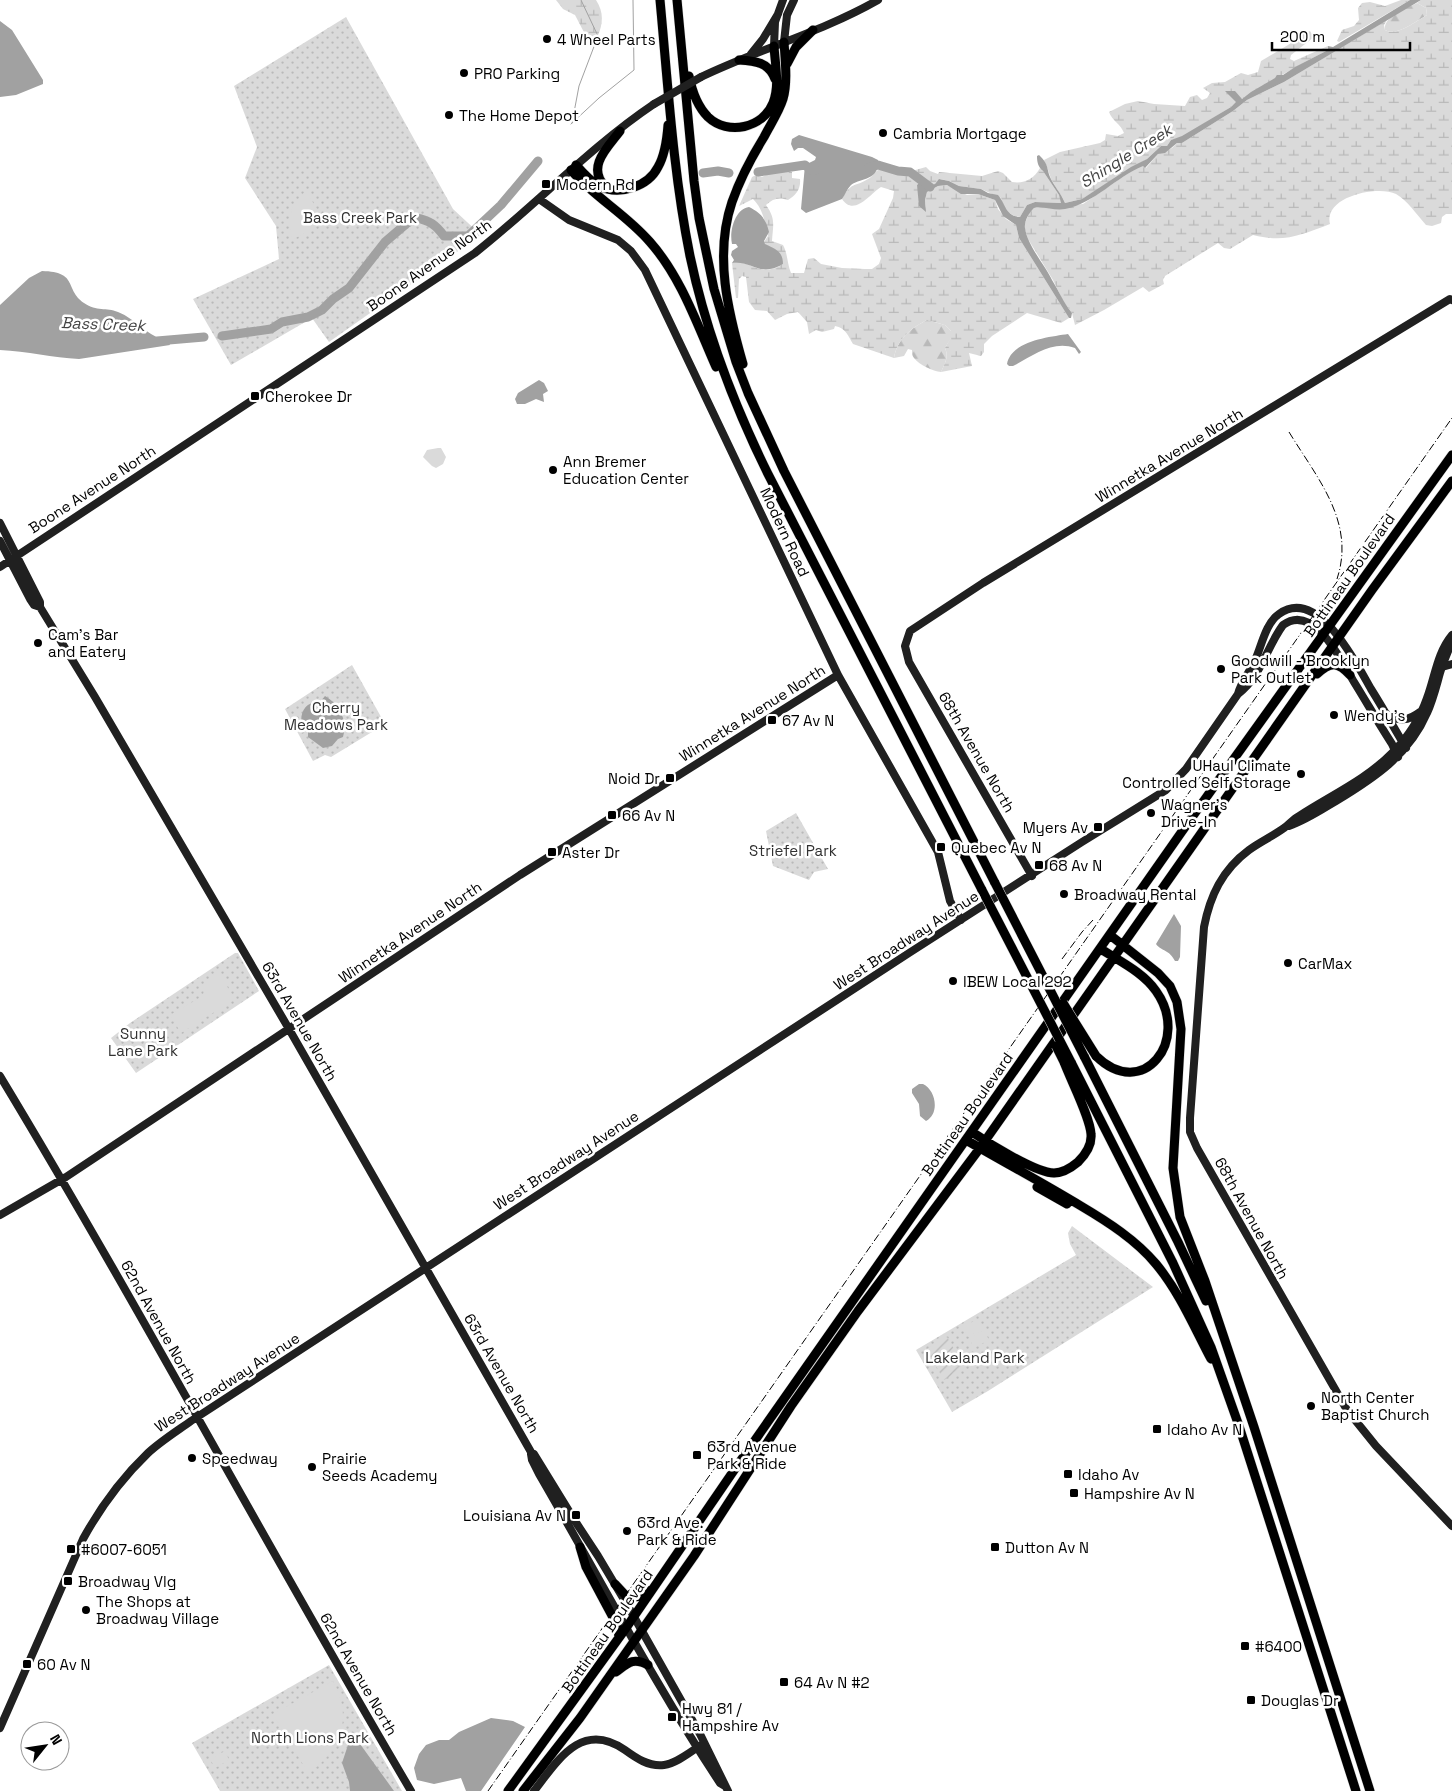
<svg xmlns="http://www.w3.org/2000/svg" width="1452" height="1791" viewBox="0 0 1452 1791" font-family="'Space Grotesk',sans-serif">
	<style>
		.forest { fill: url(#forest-firs) }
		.wetland { fill: url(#wetland-marsh) }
		.park { fill: url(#park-dots) }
		.garden { fill: url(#garden-furrows) }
		.pitch { fill: #dadada }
		.water { fill: #a1a1a1 }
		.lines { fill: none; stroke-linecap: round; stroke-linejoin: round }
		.stream { stroke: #a1a1a1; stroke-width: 1 }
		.river { stroke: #a1a1a1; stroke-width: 9 }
		.highway-casing { stroke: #dbdbdb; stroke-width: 10 }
		.secondary { stroke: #202020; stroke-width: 8 }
		.highway { stroke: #000; stroke-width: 9 }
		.rail { stroke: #000; stroke-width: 1; stroke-dasharray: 8 2.5 1 2.5; stroke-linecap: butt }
		.highway-bridge-casing { stroke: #dbdbdb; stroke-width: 10; stroke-linecap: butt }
		.secondary-bridge { stroke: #202020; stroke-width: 8 }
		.highway-bridge { stroke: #000; stroke-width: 9 }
		.poi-dot { fill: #000; stroke: #fff; stroke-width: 2 }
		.labels { text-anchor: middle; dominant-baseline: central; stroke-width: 5; stroke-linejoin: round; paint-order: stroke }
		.poi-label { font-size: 15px; fill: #000; stroke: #fff; text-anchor: start }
		.park-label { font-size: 15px; fill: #313131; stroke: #fff }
		.street-label { font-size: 15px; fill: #000; stroke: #fff }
		.water-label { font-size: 16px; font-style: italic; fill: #424242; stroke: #fff }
	</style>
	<defs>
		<pattern id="forest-firs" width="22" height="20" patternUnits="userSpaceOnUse" patternTransform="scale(1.25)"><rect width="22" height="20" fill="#dadada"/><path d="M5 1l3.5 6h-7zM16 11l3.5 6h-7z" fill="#b9b9b9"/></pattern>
		<pattern id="wetland-marsh" width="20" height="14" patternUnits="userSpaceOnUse" patternTransform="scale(1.25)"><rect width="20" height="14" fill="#dadada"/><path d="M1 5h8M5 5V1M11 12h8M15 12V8" fill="none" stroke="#b9b9b9"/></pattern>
		<pattern id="park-dots" width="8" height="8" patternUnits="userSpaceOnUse" patternTransform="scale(1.25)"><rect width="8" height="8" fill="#dadada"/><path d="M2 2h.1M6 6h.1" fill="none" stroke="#b9b9b9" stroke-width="1.8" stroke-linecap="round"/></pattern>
		<pattern id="garden-furrows" width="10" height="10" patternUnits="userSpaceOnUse" patternTransform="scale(1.25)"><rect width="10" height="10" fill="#dadada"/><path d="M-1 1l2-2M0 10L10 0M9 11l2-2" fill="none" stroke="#b9b9b9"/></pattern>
	</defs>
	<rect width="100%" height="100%" fill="#fff"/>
	<path class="forest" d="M1417 3 1426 8 1427 15C1416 21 1397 37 1385 30 1383 16 1406 9 1417 3Z
		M927 320 945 325 951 331V338L945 348C949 357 945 363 941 372 933 371 919 365 914 358 912 356 912 353 912 350L908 349 904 356 894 358C897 339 911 328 927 320Z"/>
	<path class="wetland" d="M556 0H596C604 12 603 23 598 36L588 40 575 15 563 9Z
		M1401 0H1410L1339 42 1337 41 1342 30 1354 26 1359 20 1358 8 1362 3 1370 2 1385 6Z
		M1421 0H1452V214H1446L1442 217 1441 223 1432 226 1426 225C1417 215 1407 200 1396 194 1377 185 1323 197 1330 224 1301 235 1284 243 1253 235L1230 249 1224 248 1218 243 1165 276 1163 280 1164 284 1149 292 1143 287 1104 310 1075 325 1072 313 1063 301 1053 280 1028 239 1025 230V223L1030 211 1034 208 1083 204 1133 170 1143 165 1146 168 1158 154 1172 148 1177 143H1182L1233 111 1247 100 1284 82 1387 20 1384 25 1385 30C1397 37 1416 21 1427 15L1426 8 1417 3Z
		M1310 31 1314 37 1291 55 1290 59 1294 61 1328 46V50C1298 65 1270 82 1242 99L1226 91 1237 102 1231 107 1182 137 1171 140 1167 146H1161L1147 159 1082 199 1065 203C1061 193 1053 185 1050 176 1048 170 1047 166 1044 160L1060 152 1100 143 1105 140 1106 134 1118 136 1124 133C1121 124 1112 121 1109 112L1125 104 1138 101 1154 104 1185 106 1190 97 1197 95 1202 100 1207 98 1210 93 1203 88 1212 83 1225 82 1241 73 1248 75 1258 72 1261 61 1288 45 1303 34Z
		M926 167 930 171 938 174 939 172 982 176 998 171 1003 173 1012 182C1024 184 1034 179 1040 168L1043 171 1059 195 1062 203 1035 202 1027 205 1020 217C1009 216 1004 209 1001 198L981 189 959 186 949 181 940 179 935 184 930 185 912 171Z
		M882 168 887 172 909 174 921 182 917 185 926 209 925 200 927 192 938 186 947 185 967 195 978 194 995 200 998 209 1006 219 1016 225 1019 238 1069 318 1061 323 1027 313 992 336 984 344V352L981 356 969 353 972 366 941 372C945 363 949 357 945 348L951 337V331L945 325 927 320C911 328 897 339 894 358L853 344C848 336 846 328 835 326L834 329 822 332 816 330 809 334 807 322 798 312 787 314 775 320 767 311 755 310 749 302 746 277 742 276 739 279 738 298H736L732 263C752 259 759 279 783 264L771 247 765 245 764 242 768 236C765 222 763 209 753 199L739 206 752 177 756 175 762 177C772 171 781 170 792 172V178L800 179C801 189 796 195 788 200 780 197 773 198 766 205 776 219 773 225 772 241L783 245C788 254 787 264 791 273H804L808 259 814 258 821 264 842 268 865 269H872L879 264 881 258 872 234 879 229 893 198 894 191 881 187C870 194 854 217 842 199 852 181 853 188 868 179 874 176 875 170 882 168Z"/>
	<path class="park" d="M346 17 453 209 481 235 329 342 312 318 231 365 193 299 279 259 276 226 245 178 257 147 234 86Z
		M352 665 385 724 331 757 325 755 313 761 285 709Z
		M796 813 828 869 814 872 809 880 773 866 766 831Z
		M235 953H238L259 991 136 1073 111 1038 130 1023Z
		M1072 1226 1153 1287 988 1391 952 1412 916 1350 1076 1255 1070 1244 1068 1233Z
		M329 1665 402 1791H220L192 1743Z"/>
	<path class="garden" d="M947 1337 965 1368 944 1380 926 1349Z"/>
	<path class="pitch" d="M306 191 323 219V223L292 240C287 218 289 207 306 191Z
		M438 448H441L446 457 443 464 436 468 432 466 423 457 427 450Z
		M217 970 233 996 232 1001 181 1033 170 1015 201 997 203 999C203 986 209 979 217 970Z
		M978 1319 983 1328 968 1337 962 1327Z
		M984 1330 989 1340 974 1348 969 1338Z
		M333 1681C353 1717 342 1751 308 1773L273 1714Z
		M225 1751 229 1760 215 1768 210 1759Z"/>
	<path class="water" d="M1410 0H1421L1284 82 1247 100 1233 111 1182 143H1177L1165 153 1158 154 1145 168 1143 166C1116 177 1095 203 1065 209 1055 211 1044 206 1034 208 1029 213 1024 221 1025 228 1027 245 1045 265 1052 280 1059 291 1063 302 1072 313L1071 318H1069L1019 238 1016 225 1003 216 995 200 978 194H961L947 185 938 186 927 192 925 200 926 212 919 206 917 185 924 178 930 185 935 184 939 179 949 181 959 186 981 189 988 193 998 195C1006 204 1005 216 1020 217L1027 205 1035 202 1061 203 1059 195 1043 171C1038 167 1037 162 1037 156L1039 155C1049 165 1046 166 1050 177 1054 186 1061 193 1065 203L1082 199 1131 167 1147 159 1161 146H1167L1171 140 1182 136 1231 107 1236 102 1225 91H1235L1242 99 1251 92 1275 78 1277 75H1283L1295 67 1328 50V46L1333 47Z
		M0 21 12 30 43 80V84L16 95 0 97Z
		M799 135 872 157 878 160C879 181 863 177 851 185 847 189 845 195 842 199L806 213 801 209 805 165 815 160 816 157 803 148H798L794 151 791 144 792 139Z
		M749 207C761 213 766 219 769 232L764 241 765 244C775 249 783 251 783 264 759 278 753 260 732 263L734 260 731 255 732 251 738 247 736 244H732C729 231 735 209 749 207Z
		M42 271C79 272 64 289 84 303 97 312 106 307 118 312 136 319 148 337 168 341L170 345 79 359C53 358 27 351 0 350V305L29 278Z
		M1068 334 1081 352 1079 354 1075 348C1052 340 1033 356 1013 366H1009L1007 364C1011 341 1049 337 1068 334Z
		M539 380 544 383 548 391 543 394 544 402 536 399 525 404H517L515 399 518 393Z
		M325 696C339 704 348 720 343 737L338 739 332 746 323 748 308 737V730L302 727C299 713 305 701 320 702Z
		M1174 914 1181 926 1180 957 1178 961H1175C1169 949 1162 952 1156 944Z
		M919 1084H923C936 1090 940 1114 926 1121L920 1116 919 1104 912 1093V1089Z
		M491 1718 513 1721 525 1727 481 1791H466L461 1778 434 1784 417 1780 414 1768 419 1754 426 1745 439 1740H449L459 1732Z
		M355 1737 394 1791H350L349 1782 342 1763 350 1739Z"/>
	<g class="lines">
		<path class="stream" d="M572 123 579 86 598 36 581 0
			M571 124 599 98 634 70 633 0"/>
		<path class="river" d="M868 168 878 165 898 171 910 172 930 187
			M758 172 805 165 811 170H815
			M703 173 718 171 729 173
			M222 336 271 329 282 322 308 317 322 310 333 299 349 288 385 242 406 224 416 218C429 220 436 225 444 236H468L501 205 538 161
			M157 341 204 337"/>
		<g class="highway-casing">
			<path id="highway" d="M660 0C668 85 673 172 690 256 706 332 734 405 768 474L982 890
				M677 0 694 181 699 218 714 289 736 362 748 393 784 471 995 883
				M739 60C755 61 769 62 775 79
				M787 64 796 47 813 30
				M689 76C692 91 697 106 708 117 728 136 763 128 773 103 780 86 775 64 774 46
				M576 165C583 173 590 181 599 186 619 196 648 187 658 167 665 155 667 139 668 125
				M571 170C594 197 626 214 650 242 681 277 697 324 716 367
				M605 186C586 167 608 147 620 131
				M743 364C728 312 714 255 732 202 740 179 751 158 764 137 770 125 779 112 783 99 788 82 785 59 784 42
				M1317 674C1331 661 1338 662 1350 675
				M1110 935 1158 973 1170 986 1177 1002 1181 1029 1173 1168 1180 1217 1205 1281 1254 1427 1370 1791
				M1084 1056 1178 1242 1206 1301
				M1096 1056C1143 1102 1191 1040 1156 991 1143 972 1119 961 1101 949
				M1071 1062 1173 1263 1211 1347 1239 1426 1356 1791
				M972 1132C988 1143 1036 1173 1054 1173 1063 1173 1072 1167 1078 1162 1085 1155 1092 1145 1091 1134 1090 1117 1071 1081 1064 1062
				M966 1140C1004 1162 1043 1183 1081 1206 1108 1222 1136 1240 1156 1264 1180 1293 1194 1327 1211 1359
				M1037 1187 1067 1204
				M580 1547 586 1567 617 1625 619 1637
				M615 1584 628 1598 636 1597 651 1590
				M616 1672C628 1663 633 1657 648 1665
				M508 1791 626 1628 739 1463 1190 820 1452 455
				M523 1791 580 1718 694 1556 791 1406 858 1311 980 1148 1372 590 1452 481"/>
		</g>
		<path class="secondary" d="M784 42 787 15 794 0
			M774 46 775 22 783 0
			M751 54 763 39 778 14
			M701 77C759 49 822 32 878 0
			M539 199 569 220 618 240 631 251 645 270 838 675 938 852 950 901 961 920
			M0 523 40 602V607L95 697 289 1029 531 1452 534 1454 577 1524 598 1556 629 1608 700 1734 728 1791
			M0 541 30 599 34 605 40 607
			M0 567 475 253C536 205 590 147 654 104
			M1452 635C1437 653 1435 677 1427 698 1420 718 1407 738 1393 752 1366 780 1331 795 1299 816 1293 819 1289 825 1284 828 1273 836 1260 842 1249 850 1222 870 1210 896 1204 927L1190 1118V1132L1197 1148 1347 1410 1376 1446 1452 1526
			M1442 667 1452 664
			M1238 694C1261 677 1266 648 1283 625 1314 602 1342 662 1354 682 1367 703 1379 724 1392 744L1398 757
			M1387 714C1399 722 1408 721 1420 712
			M1289 826C1306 820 1321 810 1336 801 1374 778 1409 755 1427 713 1433 700 1436 687 1440 673 1443 662 1448 652 1452 641
			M1032 876 909 662 905 646 910 631 983 583 1450 299 1452 300
			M0 1076C142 1311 271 1554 411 1791
			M0 1215 66 1177 520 875 838 675
			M531 1454 532 1460 539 1474C599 1577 654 1683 720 1783L725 1786
			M0 1728 83 1539C100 1508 122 1478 148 1453 161 1441 177 1431 191 1421L909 953 1082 842 1166 790 1186 769 1238 694C1241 681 1251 671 1256 658 1262 644 1266 623 1279 614 1318 586 1356 663 1371 689 1383 708 1394 728 1406 748
			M534 1791C558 1760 582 1720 625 1750 636 1758 649 1767 664 1765 677 1763 690 1752 701 1745"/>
		<use href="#highway" class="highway"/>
		<path class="rail" d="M1289 432C1317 478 1356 522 1337 579
			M1062 959 1082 932 1093 920
			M488 1791 1452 418"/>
		<g class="highway-bridge-casing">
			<path id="highway-bridge" d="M995 883 1084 1056
				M982 890 1071 1062
				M1063 1003 1096 1056
				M1056 1046 1064 1062"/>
		</g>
		<path class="secondary-bridge" d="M654 104 701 77"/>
		<use href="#highway-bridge" class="highway-bridge"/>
	</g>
	<g class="poi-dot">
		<circle cx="547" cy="39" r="5"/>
		<circle cx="464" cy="73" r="5"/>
		<circle cx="449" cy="115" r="5"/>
		<circle cx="883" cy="133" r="5"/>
		<rect x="541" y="179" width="10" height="10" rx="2.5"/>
		<rect x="250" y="391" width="10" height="10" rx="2.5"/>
		<circle cx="553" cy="470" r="5"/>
		<circle cx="38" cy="643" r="5"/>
		<circle cx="1221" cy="669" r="5"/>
		<circle cx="1334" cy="715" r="5"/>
		<rect x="767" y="715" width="10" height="10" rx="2.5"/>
		<circle cx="1301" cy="774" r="5"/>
		<rect x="665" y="773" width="10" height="10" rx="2.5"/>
		<circle cx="1151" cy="813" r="5"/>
		<rect x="607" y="810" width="10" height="10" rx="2.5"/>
		<rect x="1093" y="822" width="10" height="10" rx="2.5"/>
		<rect x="936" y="842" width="10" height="10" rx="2.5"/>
		<rect x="547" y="847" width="10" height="10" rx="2.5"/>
		<rect x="1034" y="860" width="10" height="10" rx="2.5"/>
		<circle cx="1064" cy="894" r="5"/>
		<circle cx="1288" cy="963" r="5"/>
		<circle cx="953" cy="981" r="5"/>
		<circle cx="1311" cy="1406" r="5"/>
		<rect x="1152" y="1424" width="10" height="10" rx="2.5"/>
		<rect x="692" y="1450" width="10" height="10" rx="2.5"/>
		<circle cx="192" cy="1458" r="5"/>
		<circle cx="312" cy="1467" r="5"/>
		<rect x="1063" y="1469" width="10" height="10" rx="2.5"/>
		<rect x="1069" y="1488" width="10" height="10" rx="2.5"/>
		<rect x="571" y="1510" width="10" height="10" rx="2.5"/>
		<circle cx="627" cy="1531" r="5"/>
		<rect x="990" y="1542" width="10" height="10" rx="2.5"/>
		<rect x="66" y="1544" width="10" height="10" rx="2.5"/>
		<rect x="63" y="1576" width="10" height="10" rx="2.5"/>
		<circle cx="86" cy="1610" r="5"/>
		<rect x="1240" y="1641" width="10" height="10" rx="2.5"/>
		<rect x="22" y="1659" width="10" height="10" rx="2.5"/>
		<rect x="779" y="1677" width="10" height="10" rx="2.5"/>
		<rect x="1246" y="1695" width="10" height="10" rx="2.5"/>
		<rect x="667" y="1712" width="10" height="10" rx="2.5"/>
	</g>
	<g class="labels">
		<g class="poi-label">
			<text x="557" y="39">4 Wheel Parts</text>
			<text x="474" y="73">PRO Parking</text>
			<text x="459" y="115">The Home Depot</text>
			<text x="893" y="133">Cambria Mortgage</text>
			<text x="556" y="184">Modern Rd</text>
			<text x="265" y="396">Cherokee Dr</text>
			<text x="563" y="461">Ann Bremer<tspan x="563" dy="17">Education Center</tspan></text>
			<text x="48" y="634">Cam's Bar<tspan x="48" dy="17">and Eatery</tspan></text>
			<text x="1231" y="660">Goodwill - Brooklyn<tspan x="1231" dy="17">Park Outlet</tspan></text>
			<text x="1344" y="715">Wendy's</text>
			<text x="782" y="720">67 Av N</text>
			<text x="1291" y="765" text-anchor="end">UHaul Climate<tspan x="1291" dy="17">Controlled Self Storage</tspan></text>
			<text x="660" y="778" text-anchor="end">Noid Dr</text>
			<text x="1161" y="804">Wagner's<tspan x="1161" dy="17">Drive-In</tspan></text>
			<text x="622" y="815">66 Av N</text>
			<text x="1088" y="827" text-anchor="end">Myers Av</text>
			<text x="951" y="847">Quebec Av N</text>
			<text x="562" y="852">Aster Dr</text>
			<text x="1049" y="865">68 Av N</text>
			<text x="1074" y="894">Broadway Rental</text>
			<text x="1298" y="963">CarMax</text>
			<text x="963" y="981">IBEW Local 292</text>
			<text x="1321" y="1397">North Center<tspan x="1321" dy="17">Baptist Church</tspan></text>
			<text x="1167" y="1429">Idaho Av N</text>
			<text x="707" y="1446">63rd Avenue<tspan x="707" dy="17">Park &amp; Ride</tspan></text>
			<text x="202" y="1458">Speedway</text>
			<text x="322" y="1458">Prairie<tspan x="322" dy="17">Seeds Academy</tspan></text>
			<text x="1078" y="1474">Idaho Av</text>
			<text x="1084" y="1493">Hampshire Av N</text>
			<text x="566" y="1515" text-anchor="end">Louisiana Av N</text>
			<text x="637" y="1522">63rd Ave.<tspan x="637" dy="17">Park &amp; Ride</tspan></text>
			<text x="1005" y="1547">Dutton Av N</text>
			<text x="81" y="1549">#6007-6051</text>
			<text x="78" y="1581">Broadway Vlg</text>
			<text x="96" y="1601">The Shops at<tspan x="96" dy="17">Broadway Village</tspan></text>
			<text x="1255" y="1646">#6400</text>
			<text x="37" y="1664">60 Av N</text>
			<text x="794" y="1682">64 Av N #2</text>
			<text x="1261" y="1700">Douglas Dr</text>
			<text x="682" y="1708">Hwy 81 /<tspan x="682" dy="17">Hampshire Av</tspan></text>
		</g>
		<g class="park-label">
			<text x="360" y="217">Bass Creek Park</text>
			<text x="336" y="707">Cherry<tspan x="336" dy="17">Meadows Park</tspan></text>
			<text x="793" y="850">Striefel Park</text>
			<text x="143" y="1033">Sunny<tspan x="143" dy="17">Lane Park</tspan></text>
			<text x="975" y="1357">Lakeland Park</text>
			<text x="310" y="1737">North Lions Park</text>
		</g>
		<g class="street-label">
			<text transform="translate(429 265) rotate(-35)">Boone Avenue North</text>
			<text transform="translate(1169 455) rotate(-31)">Winnetka Avenue North</text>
			<text transform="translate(92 489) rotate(-33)">Boone Avenue North</text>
			<text transform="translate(785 532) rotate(65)">Modern Road</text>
			<text transform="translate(1349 575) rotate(-55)">Bottineau Boulevard</text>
			<text transform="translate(752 713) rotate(-32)">Winnetka Avenue North</text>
			<text transform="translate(977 752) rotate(60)">68th Avenue North</text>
			<text transform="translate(410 932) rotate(-34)">Winnetka Avenue North</text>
			<text transform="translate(906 940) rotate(-33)">West Broadway Avenue</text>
			<text transform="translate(300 1021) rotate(60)">63rd Avenue North</text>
			<text transform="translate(967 1114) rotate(-55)">Bottineau Boulevard</text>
			<text transform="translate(566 1160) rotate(-33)">West Broadway Avenue</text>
			<text transform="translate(1252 1218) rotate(61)">68th Avenue North</text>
			<text transform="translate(159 1322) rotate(61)">62nd Avenue North</text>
			<text transform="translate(502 1373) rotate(60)">63rd Avenue North</text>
			<text transform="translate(227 1382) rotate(-33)">West Broadway Avenue</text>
			<text transform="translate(607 1631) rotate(-55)">Bottineau Boulevard</text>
			<text transform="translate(359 1674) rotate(60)">62nd Avenue North</text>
		</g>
		<g class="water-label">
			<text transform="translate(1126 156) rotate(-32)">Shingle Creek</text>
			<text transform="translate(103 324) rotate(2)">Bass Creek</text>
		</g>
	</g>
	<g transform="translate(45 1746) rotate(60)"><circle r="24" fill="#ffffff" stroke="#999999"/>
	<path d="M0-4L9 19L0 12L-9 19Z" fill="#000000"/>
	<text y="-8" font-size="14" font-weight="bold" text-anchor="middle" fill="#000000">N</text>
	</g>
	<path d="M1272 42v8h138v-8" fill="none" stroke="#000000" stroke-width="2.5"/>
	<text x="1280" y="42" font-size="15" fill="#000000" stroke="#ffffff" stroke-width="4" paint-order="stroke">200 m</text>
</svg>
